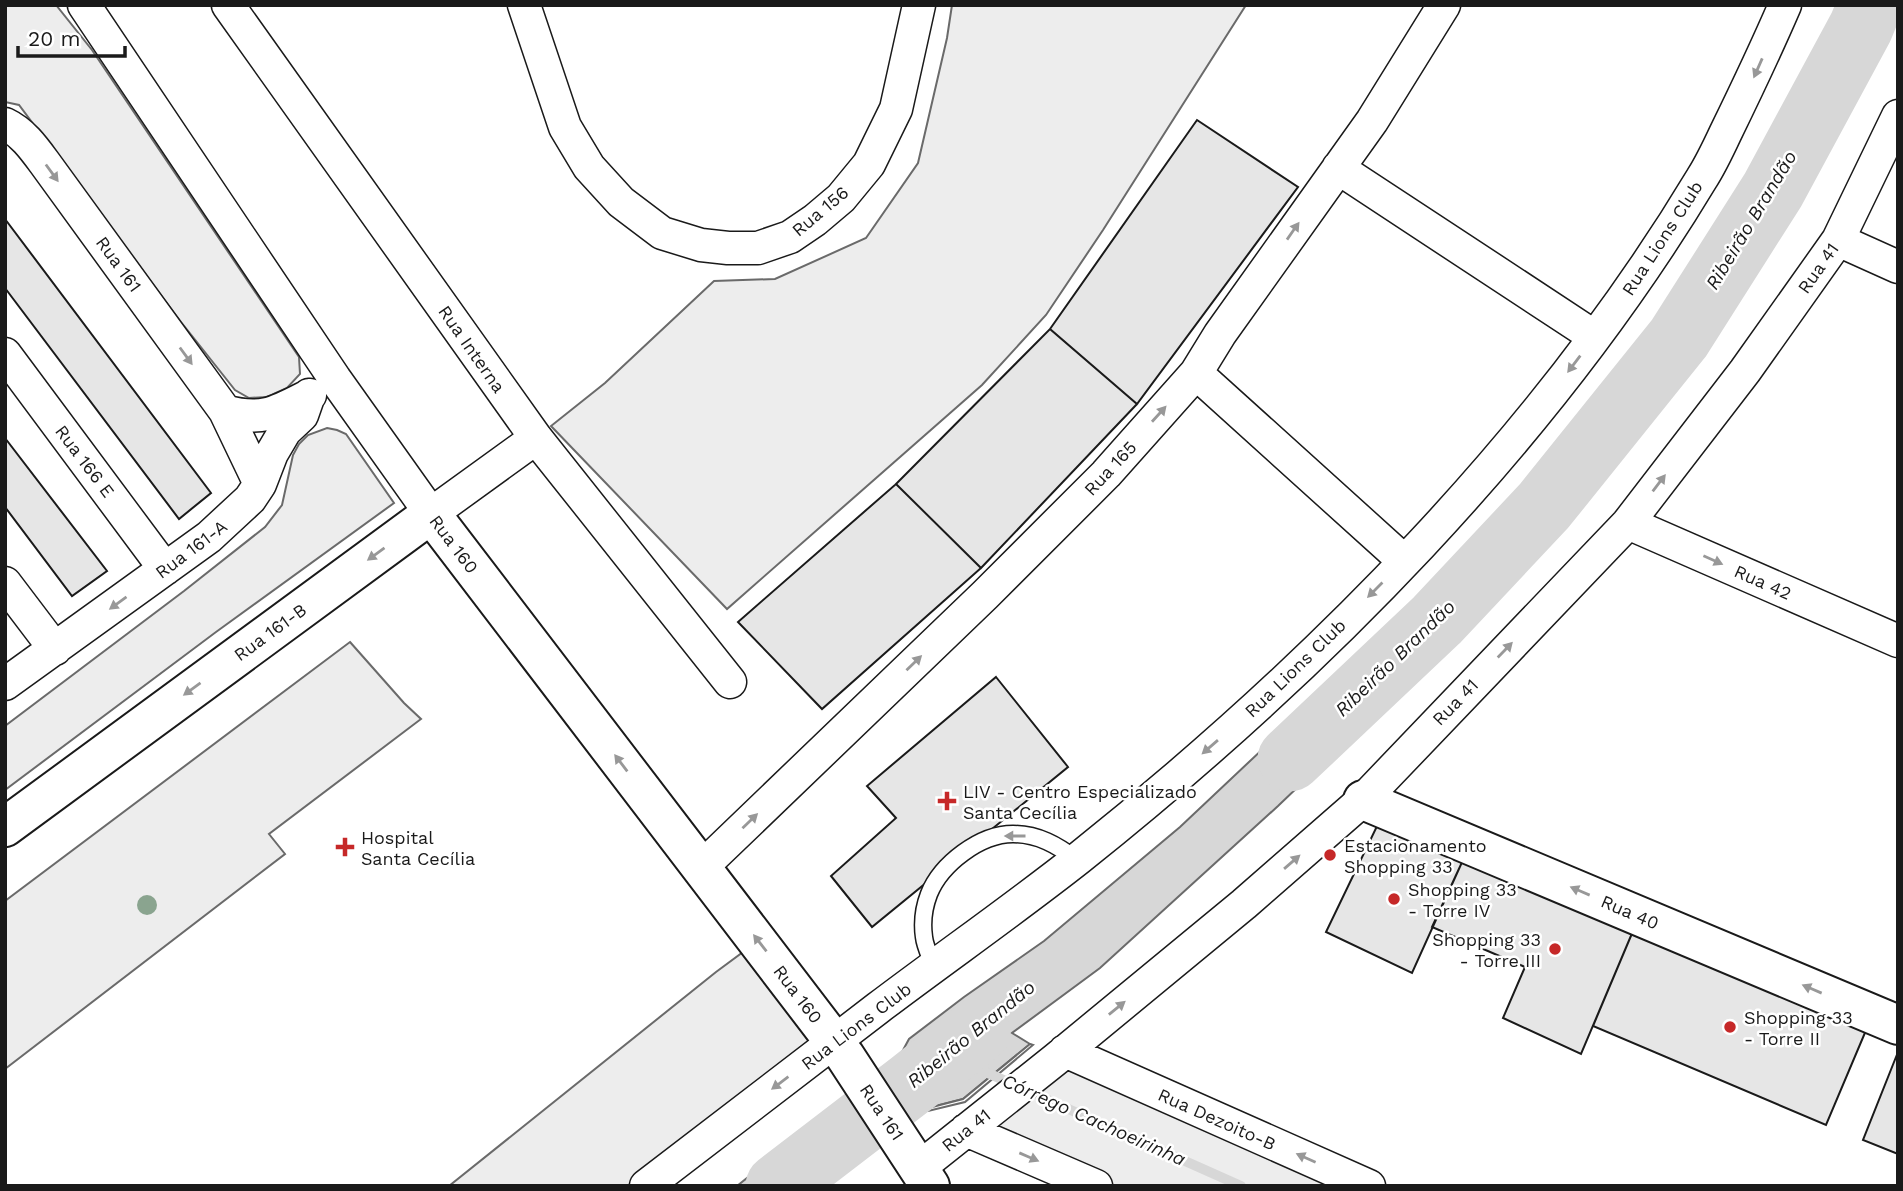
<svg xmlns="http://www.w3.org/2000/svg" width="1903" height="1191" viewBox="0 0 1903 1191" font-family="'Work Sans',sans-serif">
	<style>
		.built { fill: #ededed; stroke: #6a6a6a; stroke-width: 2 }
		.water { fill: #d7d7d7; stroke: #6a6a6a; stroke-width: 2 }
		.pier { fill: #fff; stroke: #6a6a6a; stroke-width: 2 }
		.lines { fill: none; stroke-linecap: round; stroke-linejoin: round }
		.stream { stroke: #d7d7d7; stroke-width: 10 }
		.river { stroke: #d7d7d7; stroke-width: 65 }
		.building { fill: #e6e6e6; stroke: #1a1a1a; stroke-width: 2 }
		.lane-casing { stroke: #1a1a1a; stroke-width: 19 }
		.street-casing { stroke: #1a1a1a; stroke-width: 35 }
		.secondary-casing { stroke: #1a1a1a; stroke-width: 42 }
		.lane { stroke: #fff; stroke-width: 16 }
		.street { stroke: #fff; stroke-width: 32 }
		.secondary { stroke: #fff; stroke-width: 38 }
		.tree { fill: #8aa48f }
		.oneway { fill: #989898 }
		.poi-dot { fill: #c62828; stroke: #fff; stroke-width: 2.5 }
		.labels { text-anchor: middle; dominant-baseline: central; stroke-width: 5; stroke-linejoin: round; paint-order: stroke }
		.street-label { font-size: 18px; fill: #1a1a1a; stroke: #fff }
		.poi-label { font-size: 18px; fill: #1a1a1a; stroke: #fff; text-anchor: start }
		.water-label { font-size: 19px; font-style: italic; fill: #1a1a1a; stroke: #fff }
	</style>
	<rect width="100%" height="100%" fill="#fff"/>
	<path class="built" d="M5 5H56L92 50 299 357 300 374 287 388 267 397 249 398 235 390 181 322 19 105 5 102Z
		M952 5H1246L1103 230 1046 315 982 385 727 609 551 426 605 383 714 281 775 279 866 238 918 163 947 38Z
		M327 428 337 430 346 434 394 503 216 632 5 790V726L184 591 265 527 282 505 293 455 299 444 308 435Z
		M350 642 404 703 421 719 269 834 285 854 5 1069V901Z
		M758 941 834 1041 646 1186H449L716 972Z
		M1056 1059 1369 1186H1096L966 1130Z"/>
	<path class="water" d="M1337 679 1373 715 1278 806 1100 968 1012 1033 1030 1044 963 1099 928 1108 894 1067 909 1039 964 997 1044 941 1180 827Z
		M837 1106 868 1147 818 1186H737Z"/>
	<path class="pier" d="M1030 1044 1033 1045 965 1102 928 1111 925 1110 890 1067 891 1064 928 1108 963 1099Z"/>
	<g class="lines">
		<path class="stream" d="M981 1070 1241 1186"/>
		<path class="river" d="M1290 759 1437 620 1544 506 1679 338 1773 190 1861 27 1870 5
			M778 1186 911 1084 978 1031"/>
	</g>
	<path class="building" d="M1197 120 1298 187 1137 404 1050 329Z
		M5 219 211 493 179 519 5 288Z
		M1050 329 1137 404 981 568 896 484Z
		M5 438 107 571 72 596 5 507Z
		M896 484 981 568 822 709 738 622Z
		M996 677 1068 767 872 927 831 876 896 818 867 786Z
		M1378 824 1463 860 1412 973 1326 932Z
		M1463 860 1633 931 1581 1054 1503 1018 1525 967 1432 927Z
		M1633 931 1867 1028 1826 1125 1593 1026Z
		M1898 1052V1154L1863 1140Z"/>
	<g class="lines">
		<g class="lane-casing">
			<path id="lane" d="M934 967C931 958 925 947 924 937 922 923 924 907 929 894 941 864 980 834 1013 834 1038 834 1057 845 1077 860"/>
		</g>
		<g class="street-casing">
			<path id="street" d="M84 5 335 379 431 514 536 438
				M228 5 536 438 730 682
				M524 5 565 127 589 167 621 202 662 233 701 245 728 248H758L790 237 815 220 841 198 869 164 896 109 919 5
				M5 124C22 132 33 147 44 162L225 411 260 484
				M1338 168 1595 337
				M1838 240 1898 267
				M5 354 165 569
				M1196 373 1404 561
				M225 411C262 422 277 412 310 395
				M1628 523 1898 641
				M5 583 55 649
				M5 684 209 537 250 499 260 484 272 453 285 431 302 415 309 395
				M701 868 985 595 1106 474 1196 373 1220 334 1372 121 1444 5
				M1065 1051 1369 1186
				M966 1130 1096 1186
				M919 1168 1056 1059 1244 904 1363 800 1628 523 1745 371 1838 240 1898 116
				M646 1186C723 1127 800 1067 878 1008 944 958 1013 910 1079 858 1316 669 1545 439 1702 178 1711 164 1718 149 1725 134 1746 91 1766 49 1785 5"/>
		</g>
		<g class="secondary-casing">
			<path id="secondary" d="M1363 800 1898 1025
				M5 827 431 514 845 1056 930 1186"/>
		</g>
		<use href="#lane" class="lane"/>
		<use href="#street" class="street"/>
		<use href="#secondary" class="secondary"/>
	</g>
	<circle class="tree" cx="147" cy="905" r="10"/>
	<defs><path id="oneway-solid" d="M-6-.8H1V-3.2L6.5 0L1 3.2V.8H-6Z" transform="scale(1.75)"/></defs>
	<g class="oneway">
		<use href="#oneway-solid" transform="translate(1758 68) rotate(114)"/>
		<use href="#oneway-solid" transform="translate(52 173) rotate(54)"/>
		<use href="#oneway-solid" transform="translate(1293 231) rotate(-55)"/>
		<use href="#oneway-solid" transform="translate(186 356) rotate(54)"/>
		<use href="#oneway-solid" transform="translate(1574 364) rotate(127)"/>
		<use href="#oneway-solid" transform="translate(1159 414) rotate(-48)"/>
		<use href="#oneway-solid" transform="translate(1659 483) rotate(-53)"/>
		<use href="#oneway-solid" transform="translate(376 554) rotate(144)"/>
		<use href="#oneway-solid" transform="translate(1713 560) rotate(24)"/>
		<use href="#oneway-solid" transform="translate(1375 590) rotate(135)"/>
		<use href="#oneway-solid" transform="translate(118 603) rotate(144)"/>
		<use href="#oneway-solid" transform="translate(1505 650) rotate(-46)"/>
		<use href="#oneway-solid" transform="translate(914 663) rotate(-44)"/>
		<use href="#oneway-solid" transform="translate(192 689) rotate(144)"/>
		<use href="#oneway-solid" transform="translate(1210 747) rotate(139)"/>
		<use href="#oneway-solid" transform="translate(621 763) rotate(-127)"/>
		<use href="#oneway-solid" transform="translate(750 821) rotate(-44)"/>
		<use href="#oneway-solid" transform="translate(1015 836) rotate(-180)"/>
		<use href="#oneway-solid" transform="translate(1292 862) rotate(-41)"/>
		<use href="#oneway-solid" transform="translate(1580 891) rotate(-157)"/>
		<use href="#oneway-solid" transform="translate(760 943) rotate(-128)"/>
		<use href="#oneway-solid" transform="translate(1812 989) rotate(-157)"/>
		<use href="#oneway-solid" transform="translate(1117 1008) rotate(-39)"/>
		<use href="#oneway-solid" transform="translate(780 1083) rotate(143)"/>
		<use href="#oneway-solid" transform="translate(1029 1157) rotate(23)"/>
		<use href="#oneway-solid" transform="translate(1306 1158) rotate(-156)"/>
	</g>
	<g class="poi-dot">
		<path d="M943.5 790.5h7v7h7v7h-7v7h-7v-7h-7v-7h7z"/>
		<path d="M341.5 836.5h7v7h7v7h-7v7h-7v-7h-7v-7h7z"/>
		<circle cx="1330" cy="855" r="7"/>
		<circle cx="1394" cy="899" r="7"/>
		<circle cx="1555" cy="949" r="7"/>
		<circle cx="1730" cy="1027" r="7"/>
	</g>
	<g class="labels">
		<g class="street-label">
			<text transform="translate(820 211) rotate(-40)">Rua 156</text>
			<text transform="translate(1662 238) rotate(-57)">Rua Lions Club</text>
			<text transform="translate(119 264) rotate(54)">Rua 161</text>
			<text transform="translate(1818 268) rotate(-55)">Rua 41</text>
			<text transform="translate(472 349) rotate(55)">Rua Interna</text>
			<text transform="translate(85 461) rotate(53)">Rua 166 E</text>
			<text transform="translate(1110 468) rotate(-47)">Rua 165</text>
			<text transform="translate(454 544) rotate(53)">Rua 160</text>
			<text transform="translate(191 549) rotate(-37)">Rua 161-A</text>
			<text transform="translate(1763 582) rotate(24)">Rua 42</text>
			<text transform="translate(270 632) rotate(-36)">Rua 161-B</text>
			<text transform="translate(1295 668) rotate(-44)">Rua Lions Club</text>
			<text transform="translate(1455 702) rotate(-46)">Rua 41</text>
			<text transform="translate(1630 912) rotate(23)">Rua 40</text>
			<text transform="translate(798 994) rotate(53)">Rua 160</text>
			<text transform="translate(856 1026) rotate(-37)">Rua Lions Club</text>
			<text transform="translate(882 1112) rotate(56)">Rua 161</text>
			<text transform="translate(1217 1119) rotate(24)">Rua Dezoito-B</text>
			<text transform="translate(966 1130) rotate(-39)">Rua 41</text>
		</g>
		<g class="poi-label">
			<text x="963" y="791">LIV - Centro Especializado<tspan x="963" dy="21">Santa Cecília</tspan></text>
			<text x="361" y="837">Hospital<tspan x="361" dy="21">Santa Cecília</tspan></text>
			<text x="1344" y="845">Estacionamento<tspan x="1344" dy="21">Shopping 33</tspan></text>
			<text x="1408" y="889">Shopping 33<tspan x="1408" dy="21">- Torre IV</tspan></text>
			<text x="1541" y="939" text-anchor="end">Shopping 33<tspan x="1541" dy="21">- Torre III</tspan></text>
			<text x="1744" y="1017">Shopping 33<tspan x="1744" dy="21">- Torre II</tspan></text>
		</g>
		<g class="water-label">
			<text transform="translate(1751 220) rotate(-59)">Ribeirão Brandão</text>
			<text transform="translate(1395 658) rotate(-44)">Ribeirão Brandão</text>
			<text transform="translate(971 1034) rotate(-39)">Ribeirão Brandão</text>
			<text transform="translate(1094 1120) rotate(24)">Córrego Cachoeirinha</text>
		</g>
	</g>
	<rect width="1903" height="1191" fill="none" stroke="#1a1a1a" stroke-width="14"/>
	<path d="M18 46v10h107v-10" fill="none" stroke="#1a1a1a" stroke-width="3.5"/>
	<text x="28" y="46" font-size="21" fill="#1a1a1a" stroke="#ffffff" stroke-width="5" paint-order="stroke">20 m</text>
</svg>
